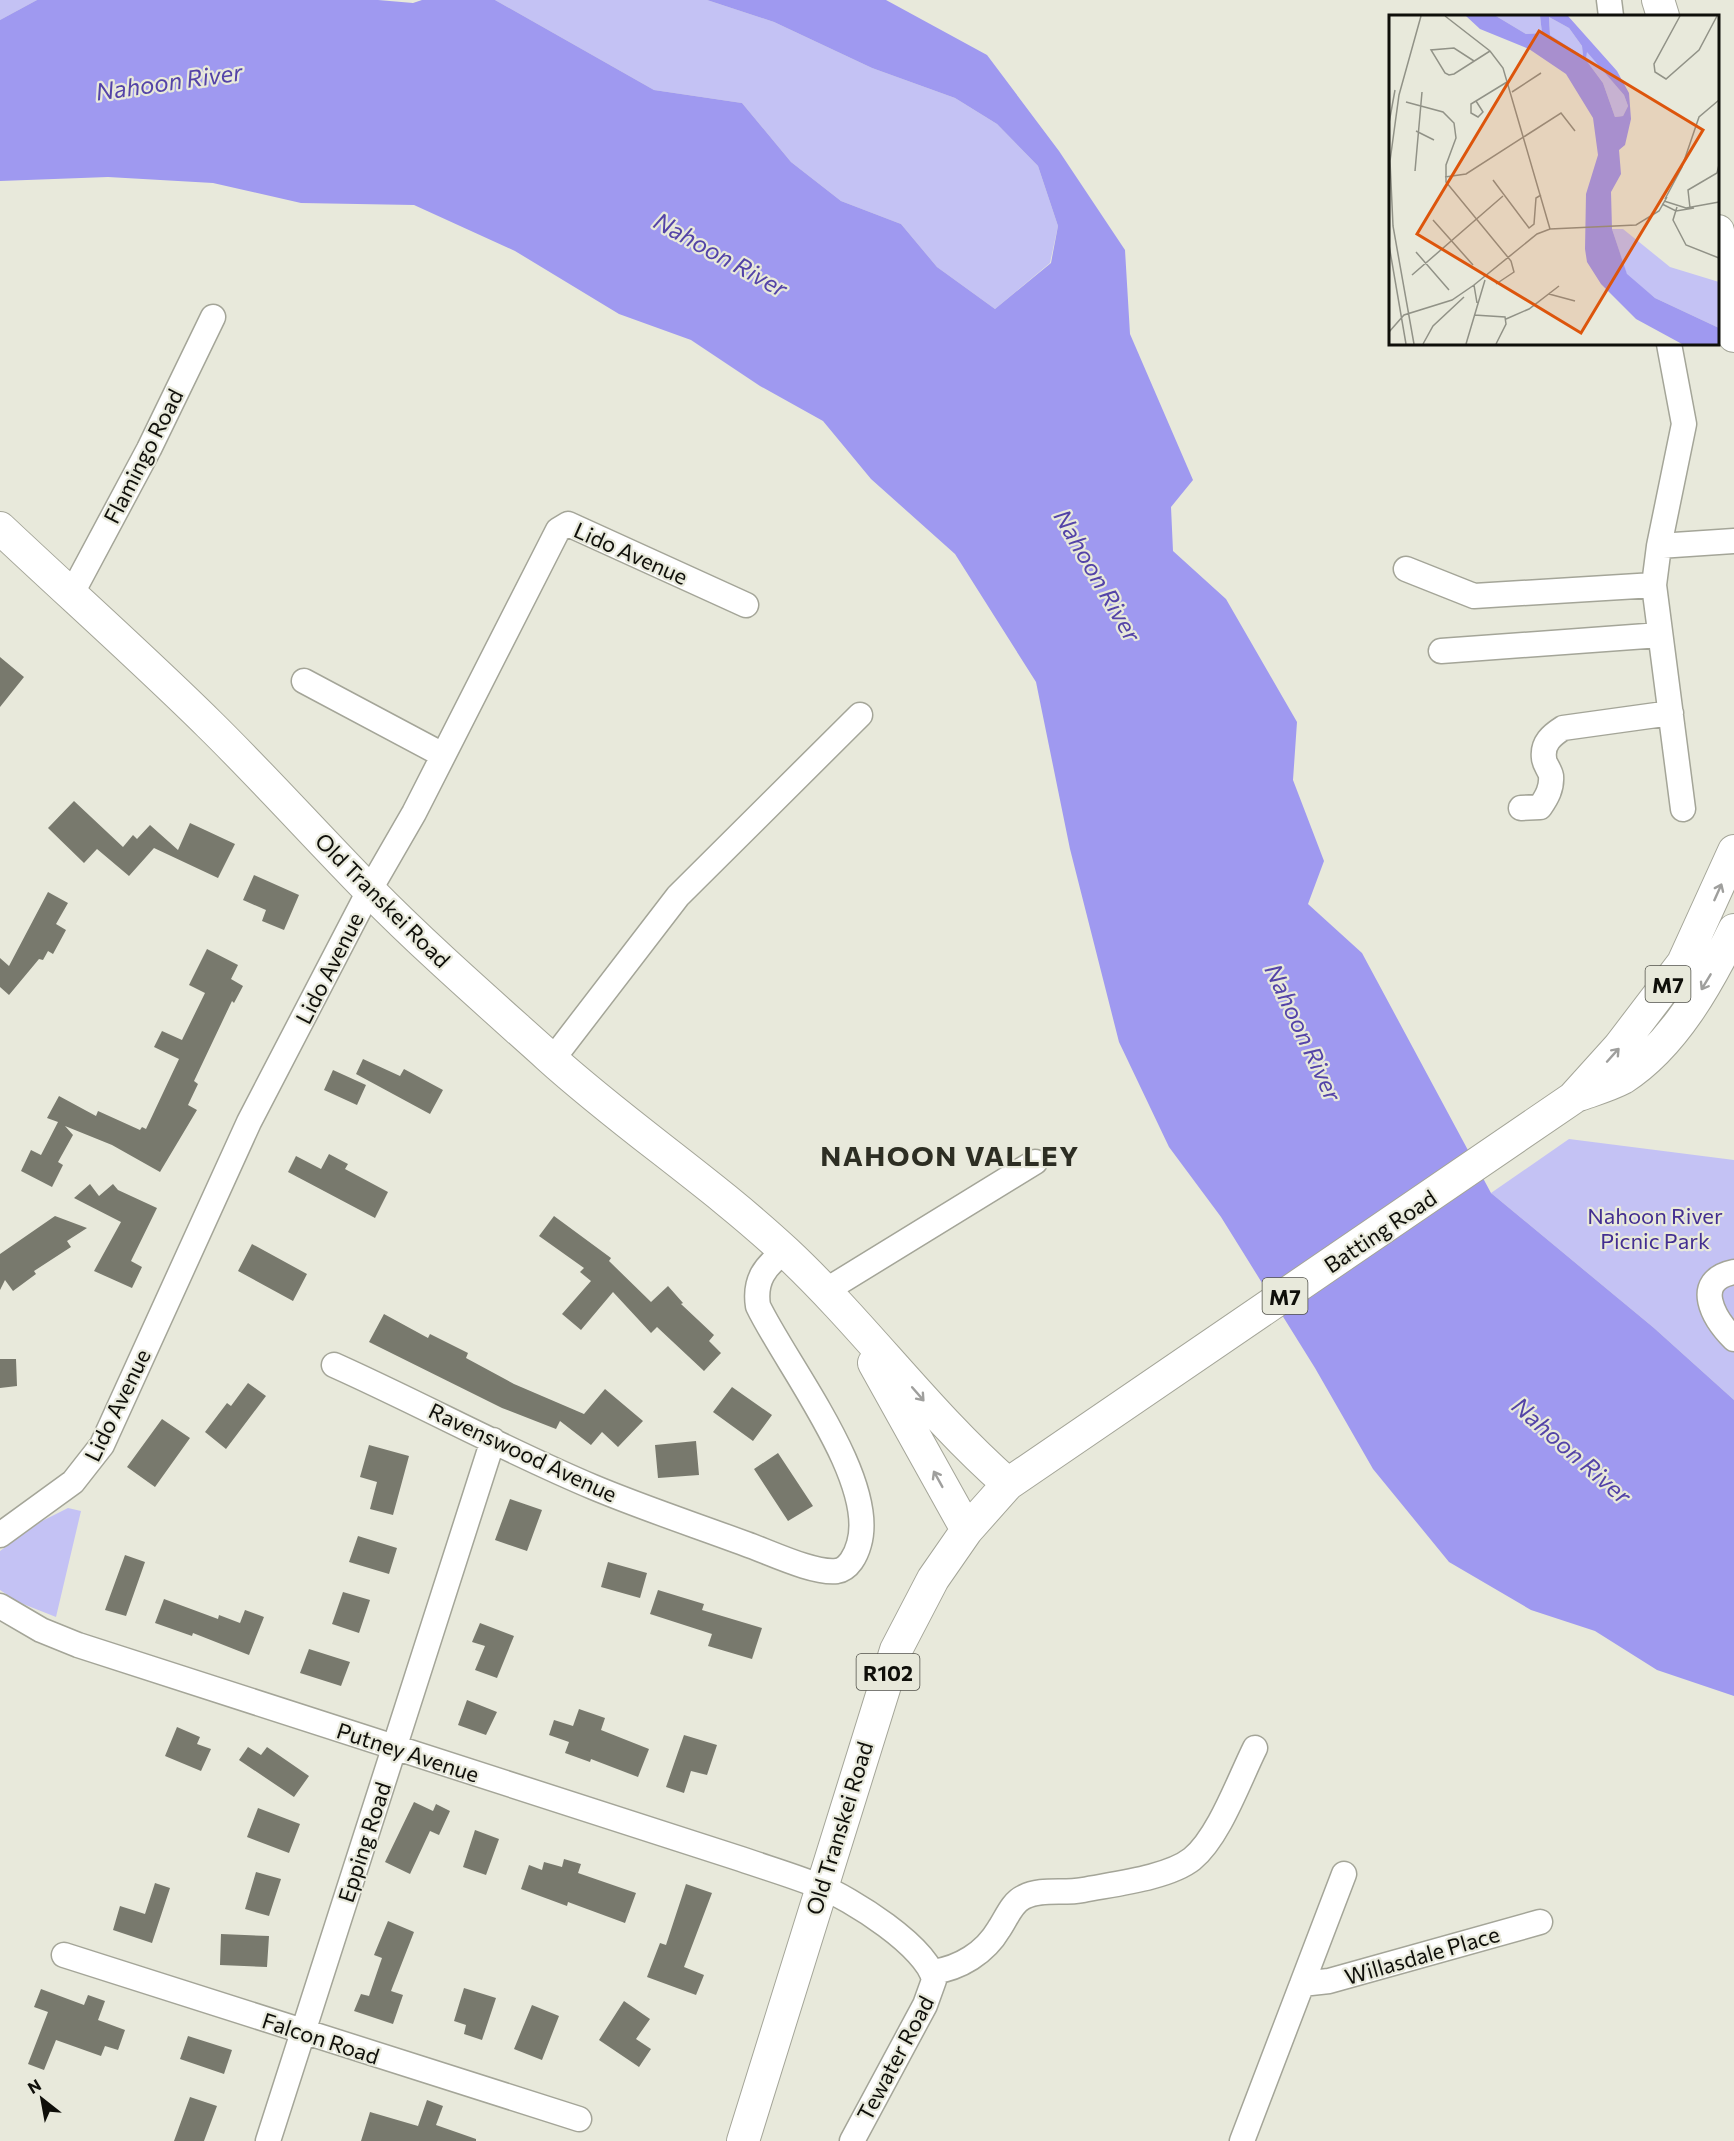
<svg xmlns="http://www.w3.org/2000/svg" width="1734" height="2141" viewBox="0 0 1734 2141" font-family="Commissioner,sans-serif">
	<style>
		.green { fill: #c4c2f4 }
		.water { fill: #9f99f0 }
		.building { fill: #78796d }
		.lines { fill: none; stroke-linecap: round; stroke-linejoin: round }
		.minor-casing { stroke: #a4a598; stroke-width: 27 }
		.major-casing { stroke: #a4a598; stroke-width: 34 }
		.minor { stroke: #fff; stroke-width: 24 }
		.major { stroke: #fff; stroke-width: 32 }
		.oneway { stroke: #9f9f9d }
		.labels { text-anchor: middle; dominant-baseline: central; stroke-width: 4.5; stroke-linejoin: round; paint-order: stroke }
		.shield { fill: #e8e9db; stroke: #505049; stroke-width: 1.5 }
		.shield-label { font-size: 21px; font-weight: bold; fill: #0f0f0a }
		.street-label { font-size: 22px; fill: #0f0f0a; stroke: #e8e9db }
		.park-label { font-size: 22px; fill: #432e91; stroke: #e8e9db }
		.water-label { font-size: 24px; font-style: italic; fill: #5343a7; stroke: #e8e9db }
		.district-label { font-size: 28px; font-weight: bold; letter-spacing: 1.5px; fill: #2d2e23; stroke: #e8e9db }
		.inset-road { fill: none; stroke: #919287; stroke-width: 1.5 }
		.view { fill: #dd550c; fill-opacity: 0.15; stroke: #dd550c; stroke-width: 3 }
		.inset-edge { fill: none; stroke: #0f0f0a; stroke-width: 3 }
	</style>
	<rect width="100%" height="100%" fill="#e8e9db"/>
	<path class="green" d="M0 0H37L0 20Z
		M495 0H707L774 22 872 68 955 98 997 124 1038 166 1058 226 1050 263 995 309 937 267 901 224 841 201 791 162 742 103 654 90Z
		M1569 1139 1734 1160V1400L1654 1328 1491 1193Z
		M68 1508 81 1511 56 1617 18 1602 0 1590V1551L42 1521Z"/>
	<path class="water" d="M37 0H378L413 3 422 0H495L654 90 742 103 791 162 841 201 901 224 937 267 995 309 1051 263 1058 226 1038 166 997 124 955 98 872 68 774 22 707 0H886L987 55 1059 151 1125 250 1130 334 1193 480 1171 507 1173 551 1226 599 1297 722 1293 780 1324 861 1308 904 1362 953 1491 1193 1654 1328 1734 1400V1696L1657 1670 1595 1631 1531 1610 1449 1562 1373 1469 1315 1368 1221 1217 1169 1147 1119 1042 1070 849 1036 682 955 554 871 479 823 421 760 386 691 340 619 314 515 251 414 205 301 203 213 183 108 177 0 181V20Z"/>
	<path class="building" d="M0 657 24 677 0 707Z
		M74 801 123 847 133 835 137 839 150 825 178 850 190 823 235 844 218 878 154 848 129 876 97 849 84 863 48 828Z
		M254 875 299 895 284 930 262 921 266 910 243 900Z
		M48 892 68 903 56 924 66 930 53 954 48 951 43 960 39 959 9 995 0 987V958L9 966Z
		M207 949 238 965 231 979 243 986 234 1003 232 1001 194 1081 198 1084 188 1105 197 1110 160 1172 112 1145 65 1126 73 1135 58 1162 63 1165 52 1187 21 1171 31 1150 41 1155 58 1122 47 1118 59 1096 96 1116 98 1111 140 1130 142 1127 146 1129 179 1059 154 1047 162 1031 182 1040 205 993 189 985Z
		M363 1059 400 1076 404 1069 443 1090 430 1114 356 1074Z
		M333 1070 366 1085 357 1105 324 1090Z
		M329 1154 348 1164 345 1169 388 1192 375 1218 288 1172 296 1156 321 1169Z
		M90 1184 99 1196 113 1184 118 1190 157 1208 131 1261 142 1267 132 1288 94 1271 121 1222 74 1198Z
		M55 1216 87 1228 67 1241 71 1247 34 1271 36 1274 13 1291 5 1280 0 1290V1254Z
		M554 1216 611 1258 609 1261 651 1302 668 1286 683 1303 681 1304 714 1335 709 1341 721 1353 704 1371 657 1327 651 1333 613 1292 581 1330 562 1314 591 1281 580 1272 584 1268 539 1236Z
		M252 1244 307 1274 293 1301 238 1271Z
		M384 1314 428 1338 430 1334 468 1353 466 1358 514 1384 584 1414 605 1389 643 1421 618 1447 602 1432 591 1445 560 1421 556 1429 502 1408 369 1342Z
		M0 1359H16L17 1386 0 1388Z
		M248 1383 266 1396 226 1449 205 1432 227 1403 231 1406Z
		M732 1387 772 1415 753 1441 713 1412Z
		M162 1419 190 1438 155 1487 127 1467Z
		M696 1441 699 1475 658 1478 655 1445Z
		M369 1445 409 1456 393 1515 370 1509 377 1482 360 1477Z
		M778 1453 813 1506 788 1521 754 1469Z
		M510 1499 542 1510 527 1551 495 1540Z
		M358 1536 397 1548 389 1574 349 1562Z
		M125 1555 145 1562 126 1616 105 1610Z
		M608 1562 647 1573 640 1598 601 1587Z
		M658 1590 704 1604 702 1610 762 1628 752 1659 708 1646 712 1634 650 1614Z
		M343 1592 370 1600 359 1633 332 1624Z
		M164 1599 218 1619 219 1615 240 1623 245 1610 264 1617 249 1655 193 1633 192 1636 155 1623Z
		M480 1623 514 1636 497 1678 475 1670 485 1646 472 1642Z
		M309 1649 350 1662 341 1686 300 1673Z
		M467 1700 497 1712 486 1735 458 1725Z
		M579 1709 605 1718 601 1730 649 1749 638 1777 591 1759 590 1762 565 1753 569 1742 549 1735 554 1720 573 1726Z
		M177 1727 200 1737 197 1744 211 1749 201 1771 165 1756Z
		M684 1735 717 1745 707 1775 691 1771 684 1793 666 1787Z
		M248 1747 261 1755 267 1747 309 1776 294 1797 239 1760Z
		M414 1802 433 1811 436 1804 450 1811 439 1835 430 1831 410 1874 385 1862Z
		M258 1808 300 1824 289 1853 247 1837Z
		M475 1830 499 1839 486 1875 463 1867Z
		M564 1859 581 1864 578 1873 636 1893 625 1923 568 1902 567 1906 521 1889 529 1865 542 1870 544 1862 562 1867Z
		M256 1872 281 1879 269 1916 245 1909Z
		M155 1883 170 1888 152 1943 113 1930 120 1906 145 1914Z
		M686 1884 712 1893 684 1967 704 1975 696 1995 647 1977 660 1943 666 1945Z
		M388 1921 414 1932 391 1991 403 1995 393 2024 354 2011 361 1994 369 1996 382 1958 374 1955Z
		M221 1934 269 1936 267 1967 220 1965Z
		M464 1988 496 1998 482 2040 464 2034 466 2025 454 2021Z
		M41 1989 84 2005 88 1995 105 2001 98 2020 125 2030 118 2050 105 2046 101 2056 56 2040 44 2070 28 2064 48 2012 34 2007Z
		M624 2001 650 2019 636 2039 651 2049 639 2067 599 2040Z
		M532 2005 559 2016 542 2060 514 2049Z
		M188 2036 232 2050 224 2074 180 2059Z
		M190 2097 217 2106 204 2141H174Z
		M427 2100 443 2106 436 2125 476 2139V2141H361L370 2112 418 2126Z"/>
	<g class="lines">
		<g class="minor-casing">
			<path id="minor" d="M1609 0 1611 16
				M1669 344 1684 424 1659 546 1654 585 1683 809
				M1659 546 1734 541
				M1406 569 1474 596 1654 585
				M71 595 149 449 213 317
				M1441 651 1660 635
				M304 681 443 755
				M1521 808 1540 807C1547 797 1552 788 1551 776 1550 770 1544 764 1544 758 1542 743 1552 735 1563 728L1671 713
				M552 1060 678 896 860 715
				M1734 1272C1691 1281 1714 1319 1734 1339
				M825 1291 1035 1162
				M334 1365C421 1404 505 1450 593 1487 643 1508 695 1525 746 1544 769 1552 814 1574 837 1571 849 1569 856 1555 859 1544 878 1480 785 1363 758 1306 754 1280 765 1266 785 1251
				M0 1535 73 1482 102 1445 249 1122 369 891 414 813 558 530 568 524 746 605
				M0 1606 41 1630 78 1645 741 1859C767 1868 794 1876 819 1886 850 1898 928 1947 934 1980L925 2005 852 2141
				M64 1955 579 2119
				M933 1972C960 1968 985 1953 999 1929 1006 1919 1012 1902 1024 1897 1041 1888 1064 1894 1083 1890 1113 1884 1168 1878 1192 1859 1219 1837 1239 1780 1255 1748
				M1302 1984 1329 1981 1540 1922
				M268 2141 493 1440
				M1242 2141 1344 1874"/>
		</g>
		<g class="major-casing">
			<path id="major" d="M1658 0 1663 16
				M1718 231 1734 336
				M0 528C69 593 141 657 209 724 264 778 315 835 369 890 426 948 488 1002 548 1056 624 1125 711 1182 786 1252 864 1325 927 1413 1008 1484
				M1579 1095C1593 1090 1610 1085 1623 1078 1674 1045 1708 983 1734 930
				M874 1363 967 1530
				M743 2141 896 1650 933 1579 967 1530 1008 1484 1573 1098 1619 1047 1683 963 1734 851"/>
		</g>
		<use href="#minor" class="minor"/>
		<use href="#major" class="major"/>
	</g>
	<defs><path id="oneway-shaft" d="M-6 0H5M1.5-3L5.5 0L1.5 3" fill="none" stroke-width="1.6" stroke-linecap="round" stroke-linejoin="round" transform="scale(1.5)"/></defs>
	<g class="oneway">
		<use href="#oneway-shaft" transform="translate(1718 892) rotate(-66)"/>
		<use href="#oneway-shaft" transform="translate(1706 982) rotate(121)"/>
		<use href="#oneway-shaft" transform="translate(1613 1055) rotate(-48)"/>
		<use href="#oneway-shaft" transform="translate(918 1394) rotate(49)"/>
		<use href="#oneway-shaft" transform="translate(938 1479) rotate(-119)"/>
	</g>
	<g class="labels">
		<g class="shield">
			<rect x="1645.5" y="966" width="45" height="36" rx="4.5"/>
			<rect x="1262.5" y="1278" width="45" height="36" rx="4.5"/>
			<rect x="856.5" y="1654" width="63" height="36" rx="4.5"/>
		</g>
		<g class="shield-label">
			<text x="1668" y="984">M7</text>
			<text x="1285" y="1296">M7</text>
			<text x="888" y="1672">R102</text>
		</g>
		<g class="street-label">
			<text transform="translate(143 456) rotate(-63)">Flamingo Road</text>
			<text transform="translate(631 553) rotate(24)">Lido Avenue</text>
			<text transform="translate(383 900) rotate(45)">Old Transkei Road</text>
			<text transform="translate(329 968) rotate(-63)">Lido Avenue</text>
			<text transform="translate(1380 1231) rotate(-34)">Batting Road</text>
			<text transform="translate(117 1405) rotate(-64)">Lido Avenue</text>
			<text transform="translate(523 1452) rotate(25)">Ravenswood Avenue</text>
			<text transform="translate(408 1752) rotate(18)">Putney Avenue</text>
			<text transform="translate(839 1828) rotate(-73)">Old Transkei Road</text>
			<text transform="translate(364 1842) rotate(-72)">Epping Road</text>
			<text transform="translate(1422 1955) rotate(-16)">Willasdale Place</text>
			<text transform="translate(321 2038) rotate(18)">Falcon Road</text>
			<text transform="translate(895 2058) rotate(-62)">Tewater Road</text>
		</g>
		<g class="park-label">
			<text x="1655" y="1215">Nahoon River<tspan x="1655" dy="25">Picnic Park</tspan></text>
		</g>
		<g class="water-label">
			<text transform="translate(169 81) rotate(-8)">Nahoon River</text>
			<text transform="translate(721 254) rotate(29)">Nahoon River</text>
			<text transform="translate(1098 575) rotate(60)">Nahoon River</text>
			<text transform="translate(1304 1032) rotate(65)">Nahoon River</text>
			<text transform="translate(1572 1450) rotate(41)">Nahoon River</text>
		</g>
		<g class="district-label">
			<text x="950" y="1155">NAHOON VALLEY</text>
		</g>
	</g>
	<g transform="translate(1389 15)">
		<rect width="330" height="330" fill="#e8e9db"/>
		<path d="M107 1H151L153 18 137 19ZM160 2 180 13 193 31 194 41 161 20ZM198 36 235 80 239 91 234 101 226 102 214 68 197 45ZM223 214H234L281 252 330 267V313L266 283 238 260Z" fill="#c4c2f4"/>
		<path d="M77 1H107L137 19 153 18 151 1H179L228 56 240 78 242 104 236 130 230 135 232 159 222 177 223 214 238 259 266 283 330 313V329H293L247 304 212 269 198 247 196 234 197 179 209 140 204 103 177 59 140 34 91 14ZM160 2 180 13 193 31 194 41 161 20ZM198 37 235 80 239 91 234 101 226 102 214 68 197 45Z" fill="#9f99f0" fill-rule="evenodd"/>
		<path class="inset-road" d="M56 1 101 36 114 53 161 214M291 1 265 49 266 57 277 64 310 35 328 1M85 46 65 33 42 35 56 58 60 60 65 59 101 36M123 77 152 58M87 86 94 97 89 102 82 98V89L118 67M17 87 54 97 65 108 67 123 57 150V167L122 246 125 257 107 269M0 108 6 75M27 116 45 125M26 156 33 77M56 162 77 159 172 98 186 116M104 165 140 213 145 209 147 183 152 180M276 184 293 152 310 102 330 85M275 186 297 193 330 187M273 189 287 196 305 193M288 192 284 205 297 230 330 243M301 193 299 175 328 158 330 150M44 205 84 250M0 230 17 329M27 237 60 275M23 260 114 181M160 279 186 286M88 288 85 270 148 219 161 214 247 210 270 196 278 182M85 300 116 302 117 309 107 329M117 304 140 294 170 271M0 317 15 300 63 285 85 270M25 329 4 211 1 146 10 80 32 1M34 329 44 311 75 282M77 329 96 265"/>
		<path class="view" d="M150 16 314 115 192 318 28 219Z"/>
		<rect width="330" height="330" class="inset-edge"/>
	</g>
	<g transform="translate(42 2099) rotate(329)" stroke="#e8e9db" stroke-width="4.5" paint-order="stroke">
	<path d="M0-4.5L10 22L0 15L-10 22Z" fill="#0f0f0a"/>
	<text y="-9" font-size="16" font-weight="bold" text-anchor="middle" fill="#0f0f0a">N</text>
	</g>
</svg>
